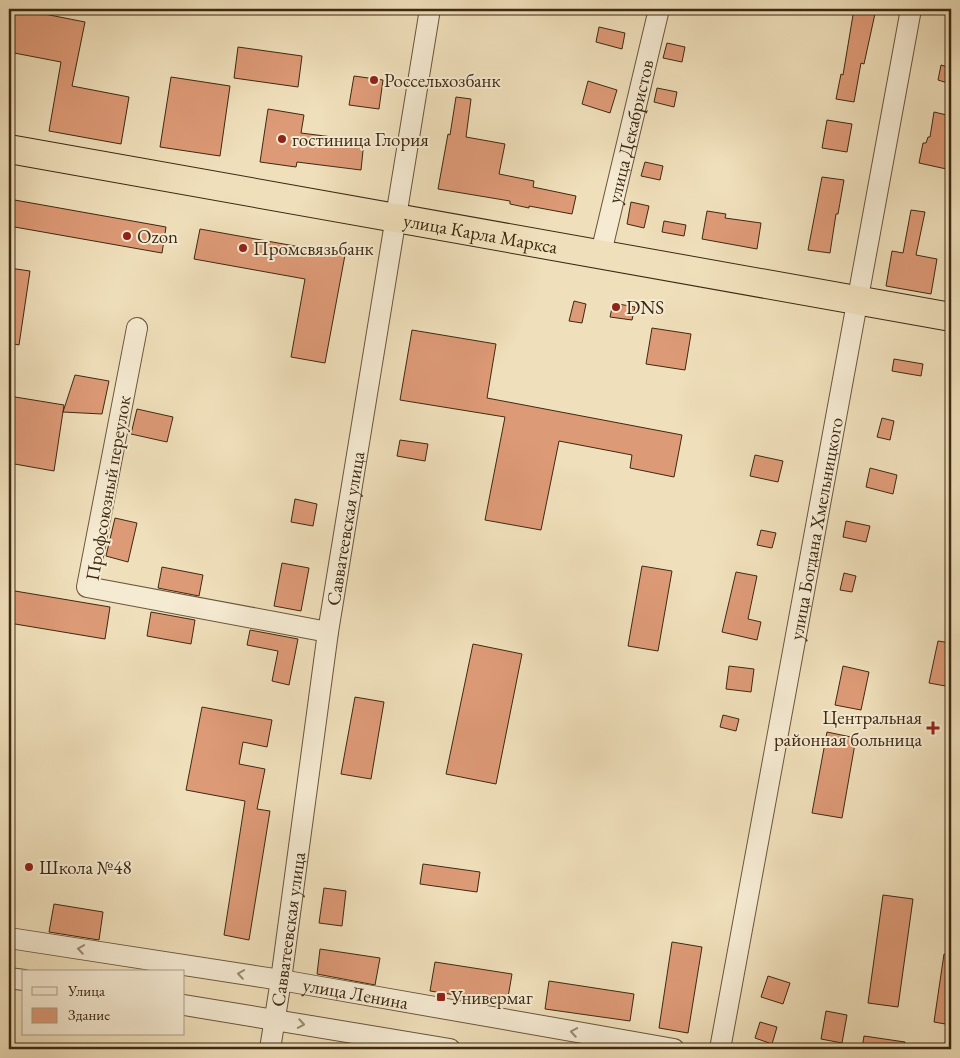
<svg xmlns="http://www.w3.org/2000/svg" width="960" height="1058" viewBox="0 0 960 1058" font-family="'EB Garamond',serif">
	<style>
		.building { fill: #dd9a76; stroke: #3d2912 }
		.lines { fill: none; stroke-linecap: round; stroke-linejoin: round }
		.minor-casing { stroke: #6a563c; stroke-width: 22 }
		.highway-casing { stroke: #3d2912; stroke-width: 30 }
		.minor { stroke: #f5ead2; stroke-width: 20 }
		.highway { stroke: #efdfba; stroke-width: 28 }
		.oneway { stroke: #998a72 }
		.poi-dot { fill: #8f2418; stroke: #f5ead2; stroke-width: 2 }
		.labels { text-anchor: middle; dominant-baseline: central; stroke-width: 4; stroke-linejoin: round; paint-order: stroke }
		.poi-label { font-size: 19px; fill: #3d2912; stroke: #f5ead2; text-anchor: start }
		.street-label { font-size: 19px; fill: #3d2912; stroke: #f5ead2 }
	</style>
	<rect width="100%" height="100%" fill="#efdfba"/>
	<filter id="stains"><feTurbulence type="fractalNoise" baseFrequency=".004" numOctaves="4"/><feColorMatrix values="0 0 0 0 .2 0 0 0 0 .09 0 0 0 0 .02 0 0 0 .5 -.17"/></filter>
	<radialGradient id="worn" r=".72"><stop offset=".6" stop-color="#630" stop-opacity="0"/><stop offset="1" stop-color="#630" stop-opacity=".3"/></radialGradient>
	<path class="building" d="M9 9H19L85 22 72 86 129 97 121 144 49 131 61 62 9 52Z
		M854 9H876L864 64 861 63 854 102 836 99 841 74 843 75Z
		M599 27 625 33 622 49 596 42Z
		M667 43 685 47 682 62 663 58Z
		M238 47 302 56 298 87 234 78Z
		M941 65 951 68V84L938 80Z
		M354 76 383 80 379 109 349 105Z
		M171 77 230 86 220 156 160 147Z
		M588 81 617 90 610 113 582 104Z
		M657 88 677 92 674 107 654 102Z
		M456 97 471 99 466 137 505 144 499 174 534 181 533 187 576 196 572 214 529 206V208L510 204V201L438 189 448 134 450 135Z
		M268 109 304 115 301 133 364 141 361 170 297 162 296 167 260 162Z
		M934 112 951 116V170L919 163 923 143H926L928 137H930Z
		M827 120 852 124 847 152 822 148Z
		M645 162 663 166 660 180 641 176Z
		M822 177 844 180 838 214H836L830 253 808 250Z
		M9 199 166 227 162 253 9 226Z
		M631 202 649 206 644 228 627 224Z
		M911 210 925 212 916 255 937 259 931 294 886 286 892 251 903 253Z
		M707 211 726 214 725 218 761 223 757 249 702 239Z
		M664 221 686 225 684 236 662 232Z
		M200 229 345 255 325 363 291 357 305 279 194 259Z
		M9 268 30 271 19 345 9 343Z
		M574 301 586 304 582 323 569 321Z
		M613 303 635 307 632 320 610 317Z
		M652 328 691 334 685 370 646 364Z
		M412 330 496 344 487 398 682 435 674 477 630 468 632 455 559 441 541 530 485 520 505 417 400 400Z
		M894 359 923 364 921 376 892 371Z
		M75 375 109 381 102 414 63 412Z
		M9 396 64 405 54 471 9 463Z
		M137 409 173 417 167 442 131 434Z
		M882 418 894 421 890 440 877 437Z
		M400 440 428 444 425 461 397 456Z
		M755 455 783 461 778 482 750 476Z
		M870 468 897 475 893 494 866 487Z
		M295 499 317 504 313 526 291 522Z
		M115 518 137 523 128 562 106 556Z
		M846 521 870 526 866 542 843 537Z
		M761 530 776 533 772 548 757 545Z
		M282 563 309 568 301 611 274 606Z
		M642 566 672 571 658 651 628 646Z
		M162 567 203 575 199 596 158 588Z
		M736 572 757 576 748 619 761 622 757 640 722 632Z
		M844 573 856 576 852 592 840 590Z
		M9 590 110 607 105 639 9 623Z
		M151 612 195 620 191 644 147 636Z
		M250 630 298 639 289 685 272 681 278 651 247 645Z
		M938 641 951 643V687L929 683Z
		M473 644 522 654 496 784 446 774Z
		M729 666 754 669 751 692 726 689Z
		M843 666 869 672 861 710 835 705Z
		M355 697 384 702 371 779 341 774Z
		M202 707 272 720 267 747 243 742 239 764 265 769 257 809 270 811 249 940 224 935 245 801 186 790Z
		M723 715 739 719 736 731 720 727Z
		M827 732 856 738 842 818 812 813Z
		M423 864 480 872 477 892 420 884Z
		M324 888 346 891 342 926 319 923Z
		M883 895 913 899 898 1007 868 1003Z
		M54 904 103 912 99 940 49 932Z
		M672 942 702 947 688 1033 659 1028Z
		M320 949 380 958 375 985 317 974Z
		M944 954 951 955V1025L934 1022Z
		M435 962 512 974 507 1003 430 991Z
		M768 976 790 983 783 1004 761 997Z
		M549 981 634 994 630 1021 545 1009Z
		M826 1011 847 1015 842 1043 821 1039Z
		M760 1022 777 1027 772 1044 755 1038Z
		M864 1036 905 1042V1049H862Z"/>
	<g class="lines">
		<g class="minor-casing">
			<g id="minor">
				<path id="s1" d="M601 253 659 9"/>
				<path d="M137 328 87 587 328 632"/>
				<path id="s2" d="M9 938 281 980 674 1049"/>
				<path d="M9 978 24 980"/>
				<path d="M184 1005 450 1049"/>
				<path id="s3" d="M270 1049 281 980 328 632 430 9"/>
				<path id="s4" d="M720 1049 911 9"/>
			</g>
		</g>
		<g class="highway-casing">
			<g id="highway">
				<path id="s5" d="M9 149 951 317"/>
			</g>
		</g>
		<use href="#minor" class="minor"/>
		<use href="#highway" class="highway"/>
	</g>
	<defs><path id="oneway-chevron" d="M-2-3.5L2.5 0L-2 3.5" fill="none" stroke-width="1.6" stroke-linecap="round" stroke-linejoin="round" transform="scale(1.25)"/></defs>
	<g class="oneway">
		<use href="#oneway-chevron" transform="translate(81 949) rotate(-171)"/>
		<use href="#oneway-chevron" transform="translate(241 974) rotate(-171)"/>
		<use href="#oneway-chevron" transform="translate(301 1024) rotate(10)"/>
		<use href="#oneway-chevron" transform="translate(574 1032) rotate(-170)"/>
	</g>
	<g class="poi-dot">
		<circle cx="374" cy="80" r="5"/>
		<circle cx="282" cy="139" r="5"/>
		<circle cx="127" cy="236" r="5"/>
		<circle cx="243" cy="248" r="5"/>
		<circle cx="616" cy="307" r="5"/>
		<path d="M930.5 720.5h5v5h5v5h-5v5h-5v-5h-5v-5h5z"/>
		<circle cx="29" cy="867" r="5"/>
		<rect x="436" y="992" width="10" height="10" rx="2.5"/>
	</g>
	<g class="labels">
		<g class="poi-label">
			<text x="384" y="80">Россельхозбанк</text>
			<text x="292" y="139">гостиница Глория</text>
			<text x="137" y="236">Ozon</text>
			<text x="253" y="248">Промсвязьбанк</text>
			<text x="626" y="307">DNS</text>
			<text x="922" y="717" text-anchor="end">Центральная<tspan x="922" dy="22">районная больница</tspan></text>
			<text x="39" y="867">Школа №48</text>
			<text x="451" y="997">Универмаг</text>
		</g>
		<g class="street-label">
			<text stroke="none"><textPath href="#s1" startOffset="125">улица Декабристов</textPath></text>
			<text stroke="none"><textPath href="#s5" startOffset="479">улица Карла Маркса</textPath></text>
			<text transform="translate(108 488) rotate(-80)">Профсоюзный переулок</text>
			<text stroke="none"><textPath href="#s3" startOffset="526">Савватеевская улица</textPath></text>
			<text stroke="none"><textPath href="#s4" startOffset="529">улица Богдана Хмельницкого</textPath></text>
			<text stroke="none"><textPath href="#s3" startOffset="121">Савватеевская улица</textPath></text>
			<text stroke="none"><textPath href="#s2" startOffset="351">улица Ленина</textPath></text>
		</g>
	</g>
	<rect width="960" height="1058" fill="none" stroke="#efdfba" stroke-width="30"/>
	<rect x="10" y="10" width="940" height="1038" fill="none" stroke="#3d2912" stroke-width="2.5"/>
	<rect x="15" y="15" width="930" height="1028" fill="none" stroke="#3d2912"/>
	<rect x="22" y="970" width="162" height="65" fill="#f5ead2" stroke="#ab9d85"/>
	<rect x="32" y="987" width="25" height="8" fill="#f5ead2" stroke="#ab9d85"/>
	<text x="68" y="996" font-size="15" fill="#3d2912">Улица</text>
	<rect x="32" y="1008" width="25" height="15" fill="#dd9a76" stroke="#ab9d85"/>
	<text x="68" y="1020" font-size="15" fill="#3d2912">Здание</text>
	<rect width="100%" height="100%" filter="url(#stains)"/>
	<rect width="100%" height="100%" fill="url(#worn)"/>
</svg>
